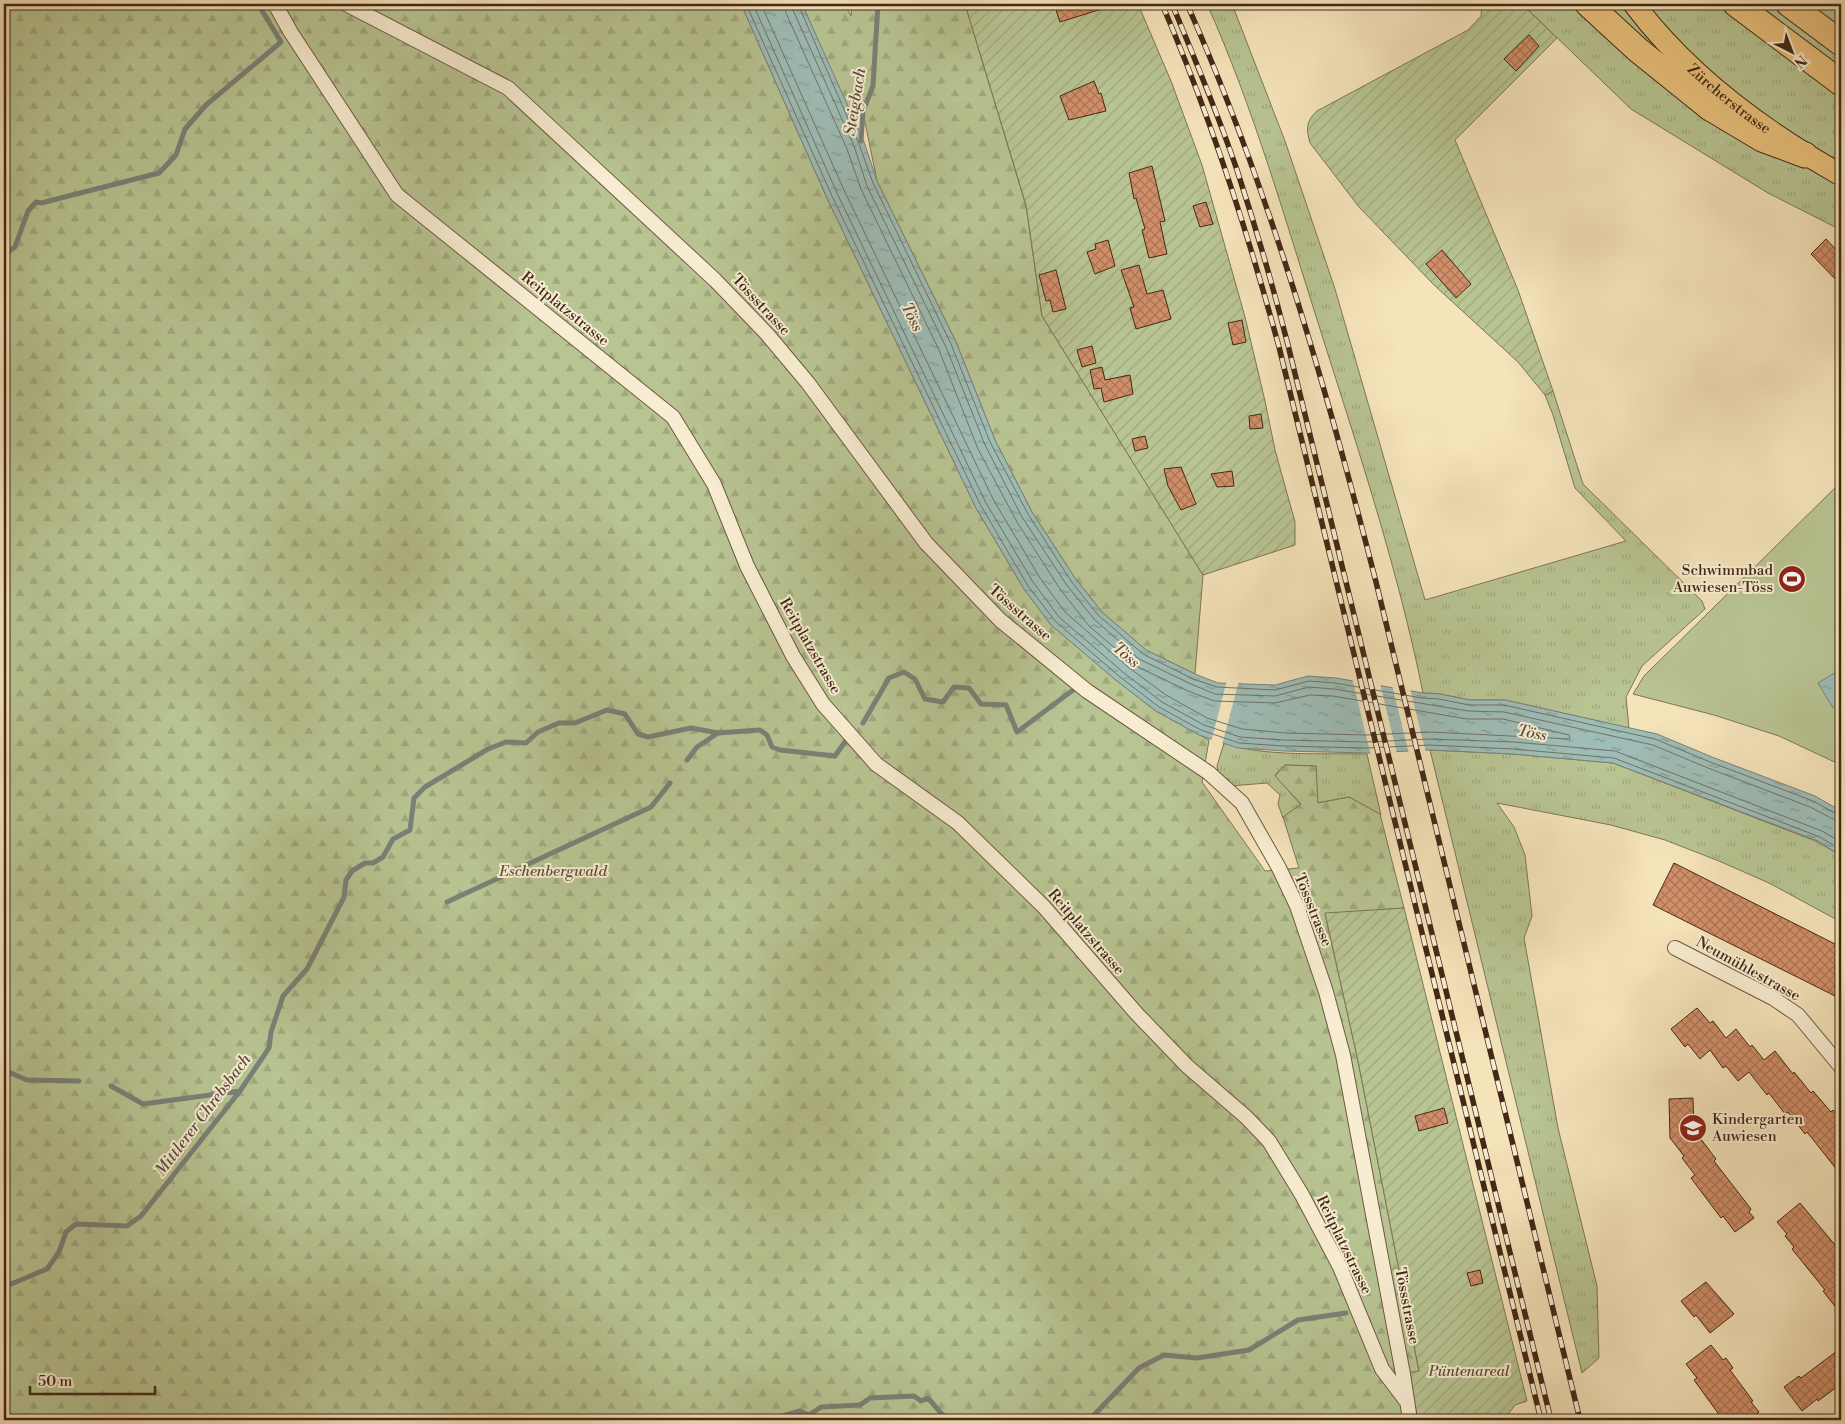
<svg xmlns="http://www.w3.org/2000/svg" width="1845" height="1424" viewBox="0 0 1845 1424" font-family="'Libre Bodoni',serif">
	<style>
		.grass { fill: url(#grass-tufts); stroke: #7e7654 }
		.forest { fill: url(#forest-firs); stroke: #7e7654 }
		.garden { fill: url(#garden-furrows); stroke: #7e7654 }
		.pitch { fill: #b8c492; stroke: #7e7654 }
		.water { fill: url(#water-ripples); stroke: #7a8177 }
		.pier { fill: #f5e3ba }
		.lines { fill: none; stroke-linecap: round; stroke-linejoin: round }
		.shore { stroke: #707267; stroke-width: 1 }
		.stream { stroke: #7a8177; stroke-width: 5 }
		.building { fill: url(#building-cross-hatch); stroke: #432817 }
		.minor-casing { stroke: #705740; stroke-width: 16 }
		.primary-casing { stroke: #432817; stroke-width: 23 }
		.motorway-casing { stroke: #432817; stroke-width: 27 }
		.minor { stroke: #f8edd2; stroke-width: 14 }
		.primary { stroke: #eac27d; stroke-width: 21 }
		.motorway { stroke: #eac27d; stroke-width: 25 }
		.rail-casing { stroke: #432817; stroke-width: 5.5 }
		.rail { stroke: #f8edd2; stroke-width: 4; stroke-dasharray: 11; stroke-linecap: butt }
		.labels { text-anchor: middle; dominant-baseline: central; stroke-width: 4; stroke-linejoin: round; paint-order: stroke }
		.street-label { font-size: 15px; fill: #432817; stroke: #f8edd2 }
		.poi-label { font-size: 15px; fill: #432817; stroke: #f8edd2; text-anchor: end }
		.park-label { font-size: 15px; font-style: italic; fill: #604f36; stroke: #f8edd2 }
		.water-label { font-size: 16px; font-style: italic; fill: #5a4d3f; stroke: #f8edd2 }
	</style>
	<defs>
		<pattern id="grass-tufts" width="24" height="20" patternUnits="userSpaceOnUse" patternTransform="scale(1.25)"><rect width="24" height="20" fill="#b8c492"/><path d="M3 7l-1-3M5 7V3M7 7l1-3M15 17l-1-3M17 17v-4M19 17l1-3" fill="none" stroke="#9fa87d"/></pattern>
		<pattern id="forest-firs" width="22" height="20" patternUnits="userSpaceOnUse" patternTransform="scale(1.25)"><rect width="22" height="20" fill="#b8c492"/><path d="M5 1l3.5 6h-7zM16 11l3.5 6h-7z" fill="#9fa87d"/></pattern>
		<pattern id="garden-furrows" width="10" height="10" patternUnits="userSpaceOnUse" patternTransform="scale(1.25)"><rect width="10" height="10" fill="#b8c492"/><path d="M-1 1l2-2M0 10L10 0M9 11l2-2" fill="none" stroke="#9fa87d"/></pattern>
		<pattern id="water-ripples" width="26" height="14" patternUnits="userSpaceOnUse" patternTransform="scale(1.25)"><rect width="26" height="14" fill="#9ebdb7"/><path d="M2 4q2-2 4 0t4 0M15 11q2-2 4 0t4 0" fill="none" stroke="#829a94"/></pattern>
		<pattern id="building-cross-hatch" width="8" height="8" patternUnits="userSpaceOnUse" patternTransform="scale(1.25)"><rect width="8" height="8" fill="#d18f69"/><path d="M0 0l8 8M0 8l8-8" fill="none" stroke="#ab7555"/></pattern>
	</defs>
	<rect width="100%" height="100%" fill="#f5e3ba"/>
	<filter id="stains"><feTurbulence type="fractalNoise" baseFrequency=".004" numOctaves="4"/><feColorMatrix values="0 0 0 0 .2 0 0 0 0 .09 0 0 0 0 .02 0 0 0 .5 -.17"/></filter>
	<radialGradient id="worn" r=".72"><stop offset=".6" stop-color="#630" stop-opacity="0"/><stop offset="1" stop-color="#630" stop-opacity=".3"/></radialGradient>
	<path class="grass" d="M1207 4H1232L1285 141 1335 289 1425 600 1626 541 1575 488 1553 415 1545 395 1553 391 1583 484 1702 601 1705 609 1642 666 1626 697 1629 728 1505 700H1470L1440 694 1423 693C1398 569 1358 449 1320 329 1285 219 1254 109 1207 4Z
		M1522 4H1841V230L1768 193 1631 109Z
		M1224 743C1262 757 1325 753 1367 754L1381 815 1349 797 1317 803 1316 766 1285 765 1275 775 1301 805 1283 818 1278 804 1280 795 1267 783 1230 786 1229 779H1219L1217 766Z
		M1430 750 1513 754 1613 763 1818 842 1841 856V922L1769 883 1719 861 1665 840 1611 825 1497 803 1514 827 1525 855 1532 916 1524 938 1558 1128 1597 1286 1599 1358 1582 1373Z"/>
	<path class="forest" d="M4 4H741L827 198 976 508 1024 589 1051 625 1117 681 1156 711 1209 740 1202 782 1265 871 1299 868 1283 817 1301 804 1275 776 1285 765 1316 766 1318 803 1349 797 1380 814 1404 908 1325 914 1357 1056 1419 1371 1404 1374 1410 1420H4Z
		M802 4H845L851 16 852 4H965L1026 206 1042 316 1203 575 1195 674 1146 650 1102 612 1075 578 1032 512 995 440 956 342 877 181 863 112 851 116Z"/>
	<path class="garden" d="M965 4H1138L1171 81 1202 165 1245 317 1265 401 1275 450 1295 522V545L1203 575 1042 316 1026 205Z
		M1482 4H1522L1557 38 1455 140 1518 290 1553 391 1545 395 1518 362 1434 285 1359 207 1310 143C1306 129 1306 121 1317 111L1468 30 1481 16Z
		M1404 908 1527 1401 1515 1405 1504 1420H1410L1403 1374 1419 1371 1357 1056 1325 913Z"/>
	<path class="pitch" d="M1841 482V765L1779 736 1714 715 1633 694 1644 676Z"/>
	<path class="water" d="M741 4H802L864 142 877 181 956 342 995 440 1032 512 1075 578 1102 612 1146 650 1195 674 1218 683 1275 685 1308 676 1336 678 1423 693 1440 694 1470 700H1505L1657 734 1712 757 1815 796 1841 811V856L1818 841 1613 763 1513 754 1430 750 1367 753 1284 751 1238 748 1199 735 1156 711 1117 681 1051 625 1024 589 976 508 827 198Z
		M1841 669V703L1833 708 1818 683Z"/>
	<path class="pier" d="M1352 678 1380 683 1397 754 1371 756Z
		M1227 680 1239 681 1222 745 1211 742Z
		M1392 685 1410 688 1426 753 1409 754Z"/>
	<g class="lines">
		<path class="shore" d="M746 4 832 196 981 506 1028 586 1055 621 1120 677 1159 707 1201 730 1239 743 1284 746 1366 748 1430 745 1513 749 1614 758 1820 837 1841 850
			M753 4 837 193 986 503 1033 582 1059 617 1124 673 1162 702 1204 725 1240 737 1284 740 1366 742 1430 739 1514 742 1615 751 1822 831 1841 842
			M761 4 844 190 993 499 1040 578 1065 612 1128 667 1166 695 1207 718 1242 729 1285 733 1366 735 1431 732 1570 739 1569 735 1503 719H1467L1333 696 1310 695 1275 703 1214 701 1188 691 1136 666 1089 626 1060 589 1017 522 978 449 939 350 861 189 847 149 786 13 784 4
			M792 4 793 10 854 146 867 186 946 347 985 445 1022 517 1066 584 1094 619 1139 659 1191 684 1215 694 1275 696 1309 687 1334 689 1468 711 1504 712 1653 745 1708 768 1810 807 1835 820 1841 821
			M798 4 859 144 873 183 951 344 990 442 1028 514 1071 581 1098 615 1143 654 1193 679 1217 687 1275 690 1309 681 1335 683 1422 698 1439 699 1469 705H1504L1655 739 1710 762 1813 801 1837 814 1841 815"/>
		<path class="stream" d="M861 141 863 111 873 86 878 4
			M4 255 15 247 28 211 36 202 41 203 159 173 176 155 185 129 206 105 281 42 258 4
			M863 723 889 678 904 672 915 679 925 699 943 702 954 687 969 688 981 704 1006 705 1017 732 1073 690
			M687 760 697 747 718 733
			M447 902 651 807 670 783
			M4 1070 27 1080 79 1081
			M111 1086 143 1104 240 1091
			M4 1287 47 1269 59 1252 66 1232 76 1224 127 1226 141 1216 240 1091 269 1048 271 1032 283 996 307 969 344 897 346 880 352 871 365 863H373L383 857 393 839 410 830 414 798 425 787 488 749 506 742 526 743 538 732 559 723H575L607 710 625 714 638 734 648 737 691 728 718 733 760 730 767 735 772 747 780 750 835 756 847 739
			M769 1420 800 1411 809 1415 821 1407 860 1405 870 1398 914 1396 921 1401 928 1398 947 1420
			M1092 1420 1093 1416 1139 1368 1164 1355 1197 1358 1249 1350 1298 1320 1346 1313"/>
	</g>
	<path class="building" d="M1054 4H1108V7L1060 22Z
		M1529 35 1539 46 1516 71 1504 59Z
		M1094 81 1099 94 1101 93 1106 111 1069 120 1060 96Z
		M1152 166 1165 221 1160 222 1167 254 1149 258 1142 230 1145 229 1136 198 1134 199 1129 173Z
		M1206 202 1213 224 1200 227 1193 206Z
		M1826 239 1841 255V285L1811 254Z
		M1108 240 1115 266 1095 274 1087 252 1096 249 1095 244Z
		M1442 250 1471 284 1456 298 1426 264Z
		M1139 265 1147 294 1163 290 1171 319 1136 329 1130 308 1134 307 1121 270Z
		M1056 270 1066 309 1053 312 1050 300 1046 301 1039 275Z
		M1242 320 1246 342 1233 345 1228 323Z
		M1092 346 1096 363 1082 367 1077 350Z
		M1102 367 1105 380 1130 375 1133 394 1104 402 1101 388 1094 389 1090 370Z
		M1261 414 1263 428 1250 429 1249 416Z
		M1145 436 1148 448 1135 451 1132 439Z
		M1181 467 1196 504 1181 510 1168 486 1164 469Z
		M1232 471 1234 486 1217 487 1211 474Z
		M1674 863 1841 947V999L1653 905Z
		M1697 1008 1710 1023 1713 1021 1726 1038 1736 1029 1750 1047 1752 1045 1764 1060 1775 1051 1793 1074 1794 1072 1811 1093 1813 1091 1831 1112 1833 1110 1841 1121V1175L1807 1132 1805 1134 1788 1112 1785 1114 1769 1093 1767 1095 1749 1072 1738 1081 1726 1066 1723 1068 1710 1050 1700 1059 1688 1044 1685 1047 1671 1029Z
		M1693 1098 1694 1130 1716 1159 1714 1161 1751 1209 1749 1212 1754 1218 1735 1232 1723 1216 1721 1218 1691 1178 1695 1175 1682 1158 1684 1156 1670 1138 1669 1099Z
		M1444 1108 1448 1123 1419 1131 1415 1116Z
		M1800 1203 1841 1252V1314L1823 1291 1825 1290 1792 1249 1794 1247 1785 1236 1787 1234 1777 1222Z
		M1480 1270 1483 1283 1471 1286 1467 1273Z
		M1706 1282 1734 1314 1710 1333 1696 1315 1694 1317 1681 1301Z
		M1711 1345 1723 1360 1726 1358 1733 1368 1730 1370 1753 1401 1751 1402 1759 1412 1757 1414 1761 1420H1723L1694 1380 1697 1378 1686 1364Z
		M1841 1348V1384L1818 1401 1817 1399 1802 1411 1784 1387 1799 1376 1801 1378Z"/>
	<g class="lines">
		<g class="minor-casing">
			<path id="minor" d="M275 4 290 31 397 195 673 417 714 484 747 566 793 656 823 704 876 764 958 823 1044 907 1137 1014 1187 1066 1246 1117 1269 1141 1302 1195 1340 1267 1382 1369 1407 1402
				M346 4 508 88 715 280 767 334 808 383 926 543 1000 620 1087 691 1209 773 1242 803 1279 868 1297 906 1326 992 1343 1055 1403 1374 1410 1420
				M1675 948 1773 998 1798 1015 1841 1067"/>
		</g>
		<g class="primary-casing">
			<g id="primary">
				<path id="s1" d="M1634 4C1688 76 1763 131 1841 175"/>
			</g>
		</g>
		<g class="motorway-casing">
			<path id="motorway" d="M1588 4 1638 50 1710 108 1762 139 1805 155
				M1736 4 1841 83
				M1789 4 1841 43"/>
		</g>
		<use href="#minor" class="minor"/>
		<use href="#primary" class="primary"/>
		<use href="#motorway" class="motorway"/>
		<g class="rail-casing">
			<path id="rail" d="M1162 4C1210 116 1247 229 1279 347L1541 1420
				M1172 4C1195 59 1218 114 1237 170 1256 228 1273 286 1288 345L1551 1420
				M1187 4C1269 189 1326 386 1376 582L1580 1420"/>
		</g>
		<use href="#rail" class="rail"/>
	</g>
	<defs>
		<g id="stadium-disc" transform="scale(1.4375)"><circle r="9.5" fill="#8f2418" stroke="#f8edd2"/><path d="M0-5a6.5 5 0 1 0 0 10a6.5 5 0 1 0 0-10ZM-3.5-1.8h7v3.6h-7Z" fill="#fff"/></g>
		<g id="school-disc" transform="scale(1.4375)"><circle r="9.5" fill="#8f2418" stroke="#f8edd2"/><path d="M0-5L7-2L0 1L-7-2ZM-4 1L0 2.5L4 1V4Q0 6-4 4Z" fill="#fff"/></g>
	</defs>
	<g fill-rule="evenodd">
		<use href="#stadium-disc" x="1792" y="579"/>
		<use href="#school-disc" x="1693" y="1128"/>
	</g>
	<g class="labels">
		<g class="street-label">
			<text stroke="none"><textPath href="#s1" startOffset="135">Zürcherstrasse</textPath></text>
			<text transform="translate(761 305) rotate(47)">Tössstrasse</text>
			<text transform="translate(565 309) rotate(39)">Reitplatzstrasse</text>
			<text transform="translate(1020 613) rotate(41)">Tössstrasse</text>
			<text transform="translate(810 646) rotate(60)">Reitplatzstrasse</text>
			<text transform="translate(1313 910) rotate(68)">Tössstrasse</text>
			<text transform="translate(1086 932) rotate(49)">Reitplatzstrasse</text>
			<text transform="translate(1748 969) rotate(29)">Neumühlestrasse</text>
			<text transform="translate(1344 1245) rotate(64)">Reitplatzstrasse</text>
			<text transform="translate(1407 1306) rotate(79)">Tössstrasse</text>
		</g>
		<g class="poi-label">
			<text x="1773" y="570">Schwimmbad<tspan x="1773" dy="17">Auwiesen-Töss</tspan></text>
			<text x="1712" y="1119" text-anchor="start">Kindergarten<tspan x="1712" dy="17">Auwiesen</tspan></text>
		</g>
		<g class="park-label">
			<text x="553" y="871">Eschenbergwald</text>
			<text x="1469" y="1371">Püntenareal</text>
		</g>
		<g class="water-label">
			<text transform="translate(855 102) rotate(-81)">Steigbach</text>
			<text transform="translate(912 317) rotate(64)">Töss</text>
			<text transform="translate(1126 655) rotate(41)">Töss</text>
			<text transform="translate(1532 733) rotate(11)">Töss</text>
			<text transform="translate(203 1115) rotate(-53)">Mittlerer Chrebsbach</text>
		</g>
	</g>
	<rect width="1845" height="1424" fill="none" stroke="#f5e3ba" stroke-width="20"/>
	<rect x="5" y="5" width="1835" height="1414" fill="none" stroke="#432817" stroke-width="2.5"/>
	<rect x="10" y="10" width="1825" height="1404" fill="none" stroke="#432817"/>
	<g transform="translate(1792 52) rotate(138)" stroke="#f8edd2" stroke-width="4" paint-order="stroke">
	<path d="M0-4L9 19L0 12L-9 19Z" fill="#432817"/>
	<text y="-8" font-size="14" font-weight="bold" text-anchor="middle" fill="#432817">N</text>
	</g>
	<path d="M30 1386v8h125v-8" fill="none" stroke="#432817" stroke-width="2.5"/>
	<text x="38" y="1386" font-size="15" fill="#432817" stroke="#f8edd2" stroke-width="4" paint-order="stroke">50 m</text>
	<rect width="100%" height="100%" filter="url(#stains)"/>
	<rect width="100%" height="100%" fill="url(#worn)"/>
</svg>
